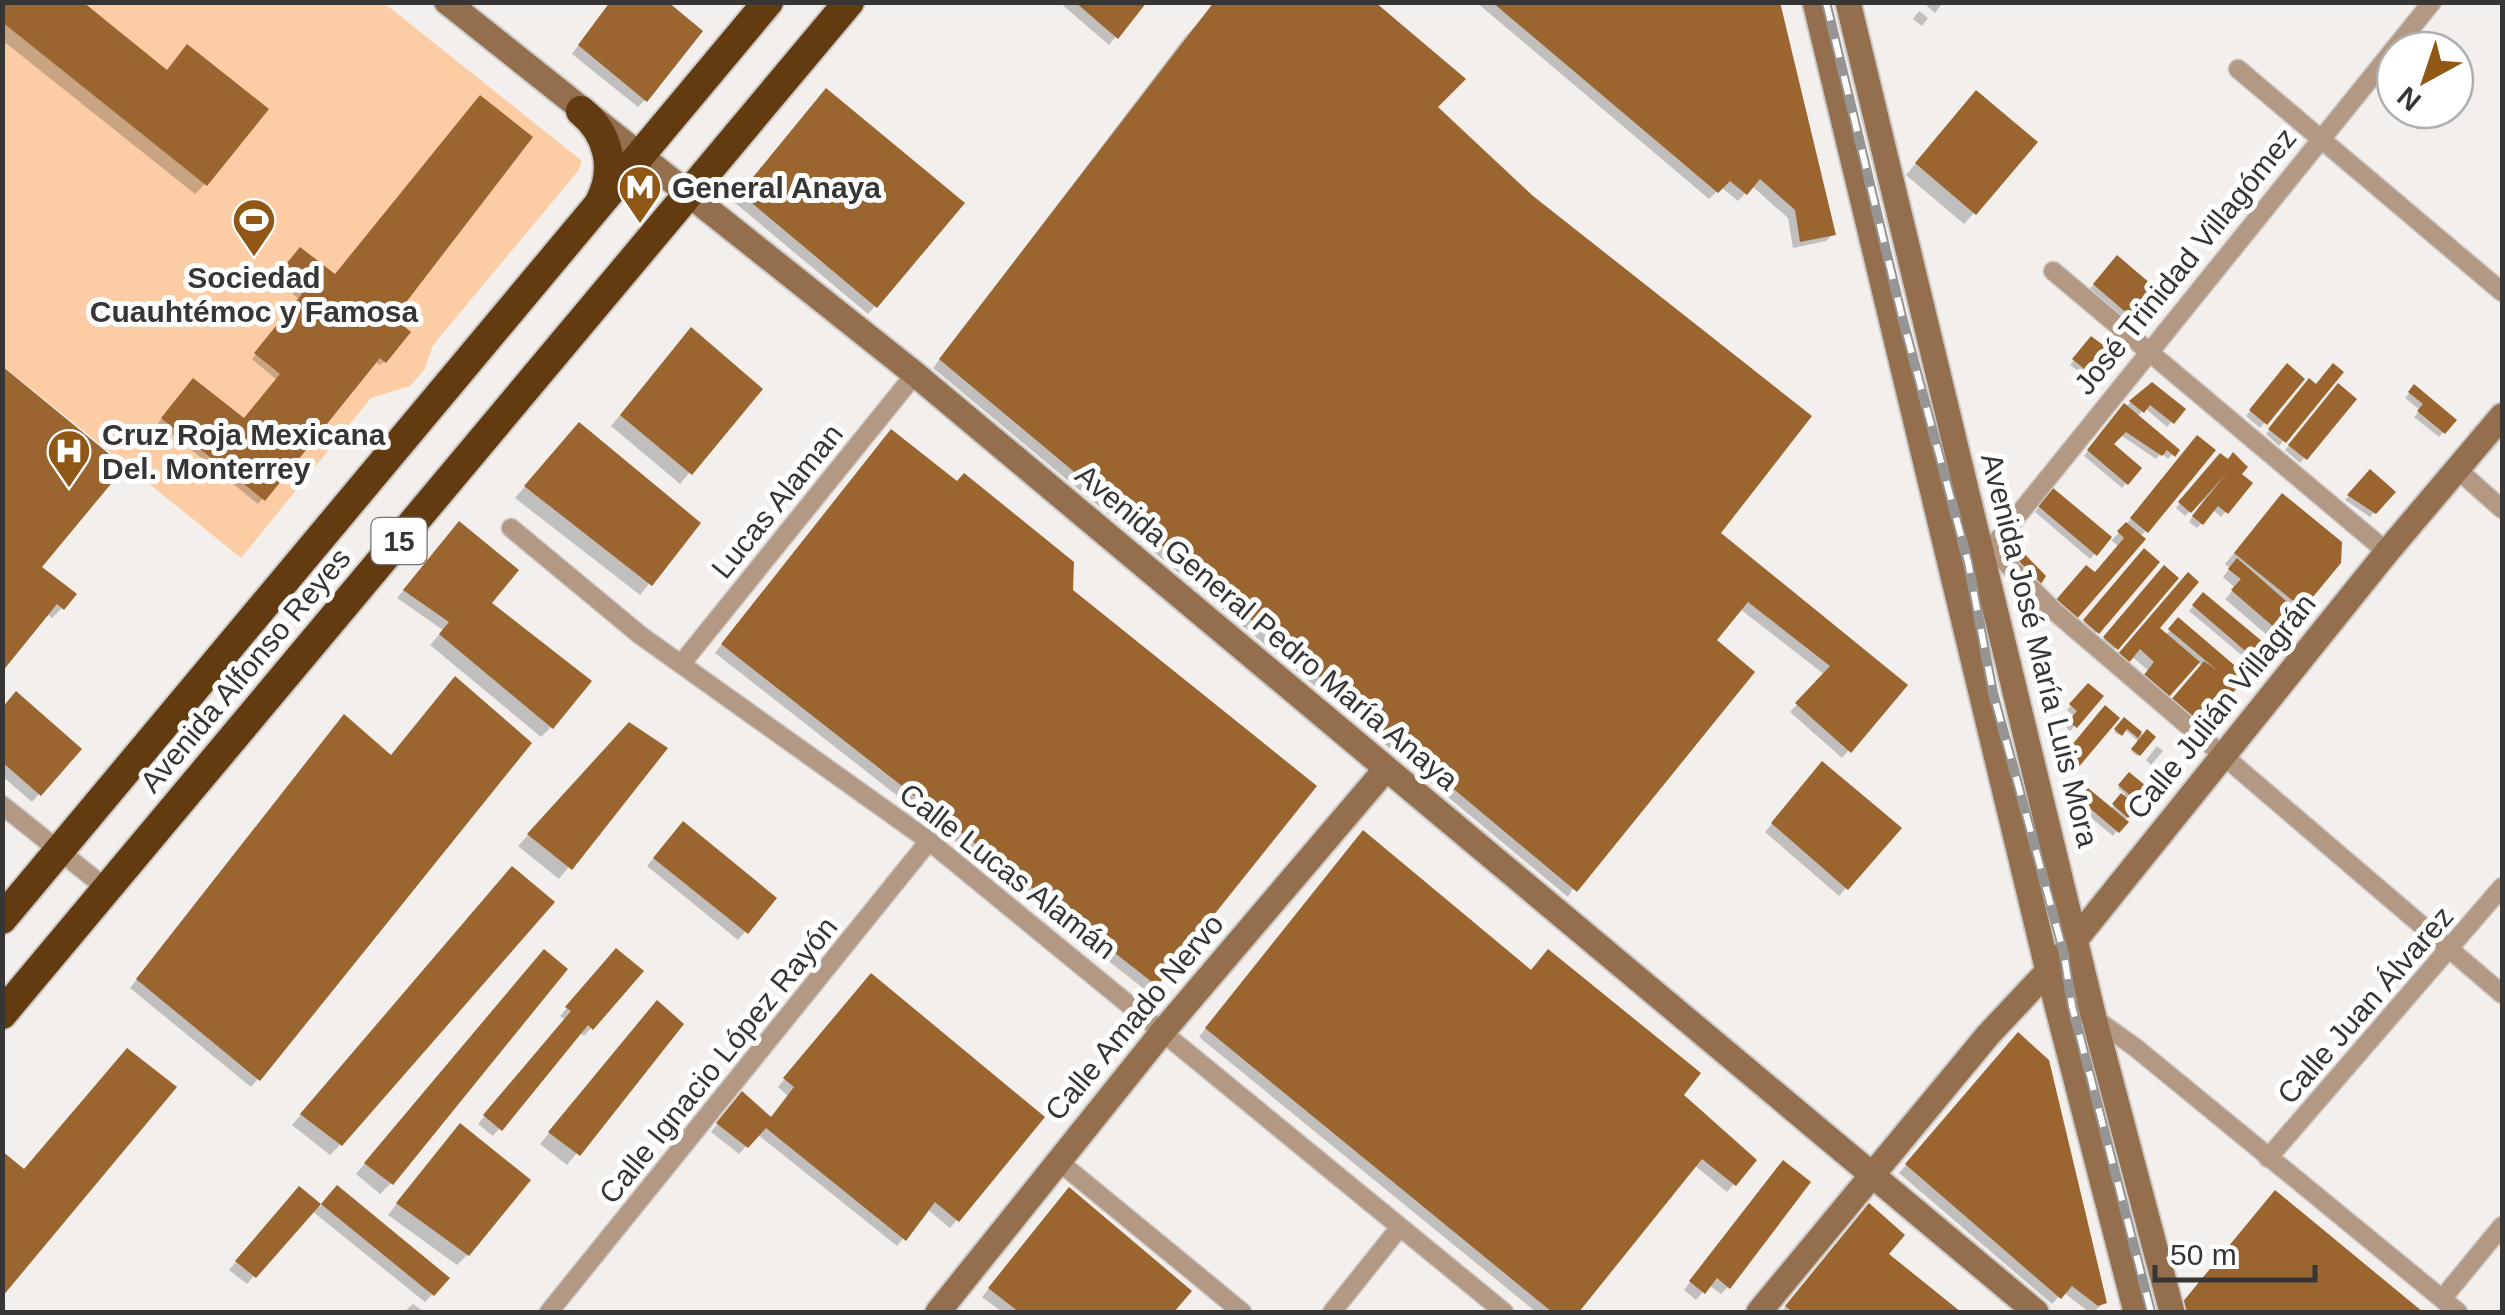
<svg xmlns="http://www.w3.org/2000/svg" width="2505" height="1315" viewBox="0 0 2505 1315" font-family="Arial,sans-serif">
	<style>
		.pitch { fill: #fccda4 }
		.shadow { fill: #0003 }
		.building { fill: #9b6530 }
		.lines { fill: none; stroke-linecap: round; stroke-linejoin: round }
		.street-casing { stroke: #cdcac8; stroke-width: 21 }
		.secondary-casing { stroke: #cdcac8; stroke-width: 29 }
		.highway-casing { stroke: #cdcac8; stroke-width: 34 }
		.street { stroke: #b39983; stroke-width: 18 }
		.secondary { stroke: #946f4e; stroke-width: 25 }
		.highway { stroke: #623b11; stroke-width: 30 }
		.rail-casing { stroke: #979593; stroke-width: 10 }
		.rail { stroke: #fff; stroke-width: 6; stroke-dasharray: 19; stroke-linecap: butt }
		.labels { text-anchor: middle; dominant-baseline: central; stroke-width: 10; stroke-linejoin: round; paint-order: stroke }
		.shield { fill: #fff; stroke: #737272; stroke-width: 2.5 }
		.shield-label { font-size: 28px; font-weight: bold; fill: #373635 }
		.poi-label { font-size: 30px; font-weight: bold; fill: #373635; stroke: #fff; text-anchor: start }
		.street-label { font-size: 30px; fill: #373635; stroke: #fff }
	</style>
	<rect width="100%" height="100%" fill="#f2efed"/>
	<path class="pitch" d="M3 3H384L582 161 578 171 433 345 424 370 410 386 371 398 241 558 3 366Z"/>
	<path class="shadow" d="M2 2 205 184 195 194 2 40Z
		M611 2 645 100 638 107 572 54Z
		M1059 2H1144L1109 45Z
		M1217 2 1717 534 1904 685 1842 758 1790 712 1825 675 1740 609 1713 640 1568 897 933 368 1184 38Z
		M1476 2H1777L1833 234 1826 241 1793 248 1788 218 1752 186 1738 201 1721 187 1709 199Z
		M1943 2 1935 13 1925 4 1926 2Z
		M1919 11 1928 18 1922 26 1913 19Z
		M819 99 875 306 868 314 734 202Z
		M1966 104 1974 213 1964 224 1906 175Z
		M296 255 391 319 385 361 380 365 374 361 258 504 158 423 189 386 243 421 277 380 252 359 300 300 276 280Z
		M2110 266 2145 315 2137 323H2122L2087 292Z
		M681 341 759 389 680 484 611 426Z
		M2087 343 2090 373 2086 377 2070 365Z
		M2283 371 2302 379 2260 428 2246 416Z
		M2340 372 2279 446 2266 434 2305 386 2316 387Z
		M2152 385 2182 410 2167 427 2145 408 2137 417 2176 450 2168 459 2161 453 2156 459 2119 434 2110 444 2139 468 2122 488 2084 456 2120 411Z
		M2414 388 2454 420 2439 437 2414 417 2420 410 2405 398Z
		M2334 391 2354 399 2300 463 2285 450Z
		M569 436 698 523 640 595 515 498Z
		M884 440 1071 591 1155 985 1148 992 715 653Z
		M2190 445 2146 531 2094 575 2119 547 2109 538 2112 540 2124 527Z
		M2221 456 2249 484 2221 517 2213 510 2197 528 2189 522 2205 497 2185 516 2176 508Z
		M2370 473 2392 492 2370 517 2345 500Z
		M2053 491 2109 538 2090 559 2035 512Z
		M2272 507 2338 562 2274 641 2225 599 2235 588 2223 577 2230 568 2225 564Z
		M452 532 551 727 541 737 430 645 443 630 397 598Z
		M2144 551 2157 562 2093 636 2080 626Z
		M39 568 62 608 52 618 46 613Z
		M2164 569 2176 578 2111 653 2100 643Z
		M2203 595 2265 647 2251 663 2189 611Z
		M2178 621 2244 676 2200 727 2188 729 2202 666 2197 661 2149 671 2131 656 2156 628 2165 636Z
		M2088 686 2100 697 2070 731 2066 727 2075 717 2067 710Z
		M2 710 39 794 32 802 2 776Z
		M2101 713 2117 718 2071 772 2060 763Z
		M2124 720 2144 736 2153 737 2137 756 2131 751 2139 742 2124 729 2119 735 2114 732Z
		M337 725 390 757 258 1079 251 1087 130 988Z
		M619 736 664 748 559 879 518 846Z
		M2157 746 2163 751 2151 765 2146 760Z
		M1815 772 1846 888 1839 896 1765 832Z
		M2129 775 2147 790 2113 836 2076 805 2088 792 2110 810 2125 794 2118 788Z
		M676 832 773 899 738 940 647 866Z
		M1356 840 1681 1095 1734 1184 1727 1192 1694 1165 1576 1312H1536L1199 1037Z
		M502 879 340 1145 330 1155 292 1125Z
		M609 959 640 971 584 1036 579 1032 493 1136 478 1124 565 1020 560 1016Z
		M533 963 391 1183 380 1194 356 1174Z
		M864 984 957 1220 950 1228 927 1209 897 1246 757 1134 739 1154 711 1132 734 1102 770 1120 788 1096 778 1087Z
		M647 1013 681 1024 567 1165 540 1144Z
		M2011 1043 2104 1302 2096 1310 2089 1312 2063 1292 2052 1304 1899 1173Z
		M450 1137 467 1255 457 1265 388 1215Z
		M1776 1171 1728 1287 1721 1294 1709 1285 1696 1300 1684 1290Z
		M299 1189 320 1207 329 1195 432 1295 425 1302 312 1211 247 1284 229 1270Z
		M2276 1194 2419 1312H2175Z
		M1062 1198 1189 1291 1170 1312H1002L982 1297Z
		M1861 1214 1886 1254 1957 1312H1781Z
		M413 1304 424 1312H404Z"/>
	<path class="building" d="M2 2H83L167 70 187 44 269 109 207 186 2 22Z
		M610 2H668L703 31 647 102 578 45Z
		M1075 2H1147L1118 39Z
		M1214 2H1375L1466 79 1438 107 1533 196 1812 416 1721 533 1908 685 1851 753 1795 703 1830 666 1748 602 1717 640 1755 672 1577 892 939 359Z
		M1492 2H1780L1836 235 1800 242 1795 210 1760 179 1747 195 1730 181 1718 193Z
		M826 88 965 203 877 308 740 193Z
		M1976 90 2038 142 1976 215 1915 163Z
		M480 95 533 137 394 318 411 332 386 363 380 358 265 501 161 418 193 378 244 418 280 374 254 353 302 294 278 274 300 247 335 274Z
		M2117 255 2165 296 2147 317 2130 316 2093 284Z
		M691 327 763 389 692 475 620 415Z
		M2091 336 2103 345 2106 357 2092 375 2072 359Z
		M2287 363 2305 379 2267 425 2249 410Z
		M2333 363 2344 372 2286 443 2268 429 2309 378 2316 384Z
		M2 366 125 467 42 567 77 594 64 610 57 604 2 672Z
		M2152 382 2186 409 2174 424 2150 405 2144 413 2129 401Z
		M2338 383 2357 399 2307 460 2288 445Z
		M2414 384 2457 420 2445 434 2417 411 2423 404 2408 392Z
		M2124 403 2180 450 2175 457 2167 450 2162 456 2126 432 2114 444 2142 468 2128 485 2087 450Z
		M579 422 701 523 652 586 524 486Z
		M891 429 957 481 964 473 1074 562 1073 590 1317 786 1157 986 721 644Z
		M2197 435 2216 450 2148 533 2130 518Z
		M2233 452 2248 467 2242 474 2253 483 2228 514 2218 506 2203 525 2192 516 2226 474 2191 513 2178 502 2220 453 2228 459Z
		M2370 469 2396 492 2376 514 2347 495Z
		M2053 488 2112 537 2097 556 2038 506Z
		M2282 493 2342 542 2341 563 2303 609 2234 553Z
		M459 521 519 570 492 603 592 681 553 729 439 634 449 622 403 590Z
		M2126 522 2146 539 2076 620 2055 601 2086 565 2095 572 2124 538 2117 531Z
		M2013 542 2046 576 2041 584 2004 554Z
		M2144 548 2160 562 2099 634 2083 620Z
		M2237 558 2301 614 2283 635 2231 590 2241 579 2228 569Z
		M2164 565 2179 578 2118 650 2103 637Z
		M2188 572 2199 582 2160 628 2200 662 2168 698 2143 676 2154 662 2140 649 2128 664 2117 655Z
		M2203 592 2269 647 2257 661 2192 605Z
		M2178 617 2247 676 2210 720 2196 722 2170 701 2204 661 2218 671 2168 629Z
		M455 676 532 743 260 1081 136 979 344 714 391 755Z
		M2088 683 2104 696 2077 728 2068 721 2077 711 2069 704Z
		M16 691 82 749 41 796 2 762V708Z
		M2105 705 2120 718 2077 769 2062 757Z
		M2124 717 2142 732 2138 738 2127 729 2122 736 2114 729Z
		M629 722 668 748 572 870 527 834Z
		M2147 729 2156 737 2140 756 2131 749Z
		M1822 761 1902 828 1848 890 1771 823Z
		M2129 772 2151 790 2139 803 2118 785Z
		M2088 788 2129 822 2119 833 2079 799Z
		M2121 793 2138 807 2128 818 2112 804Z
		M683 821 777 898 748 934 653 858Z
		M1363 830 1531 970 1548 949 1701 1073 1684 1095 1757 1160 1736 1186 1702 1159 1579 1312H1552L1205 1028Z
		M512 866 555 902 342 1146 300 1114Z
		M616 948 644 971 593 1030 588 1025 502 1131 483 1115 571 1011 565 1007Z
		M544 949 568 969 393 1185 364 1163Z
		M871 973 1045 1117 959 1222 935 1202 906 1241 766 1128 748 1148 716 1123 742 1091 771 1117 794 1087 783 1078Z
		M657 1000 684 1024 580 1156 548 1132Z
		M2018 1032 2049 1060 2107 1303 2098 1306 2072 1286 2061 1299 1905 1164Z
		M127 1048 177 1087 2 1297V1151L24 1169Z
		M460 1123 531 1180 469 1256 396 1203Z
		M1783 1160 1811 1182 1730 1289 1717 1278 1705 1294 1689 1281Z
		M337 1185 450 1278 434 1296 321 1204Z
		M299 1186 321 1204 256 1278 235 1261Z
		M1069 1187 1192 1291 1174 1312H1019L988 1288Z
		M2275 1190 2423 1312H2183L2181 1304Z
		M1869 1203 1905 1235 1889 1254 1961 1312H1793L1785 1306Z"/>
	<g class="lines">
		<g class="street-casing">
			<path id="street" d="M2238 69 2502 292
				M2053 271 2387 552
				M2458 470 2502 509
				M511 528 640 635 929 841 1504 1312
				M1991 548 2054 611 2502 994
				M1953 565 1983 554 1998 540 2432 2
				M682 663 915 374
				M2 805 107 889
				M2057 1001 2094 1018 2136 1048 2458 1312
				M2268 1158 2502 887
				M1057 1160 1242 1312
				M2442 1299 2502 1226
				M549 1312 929 841
				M1332 1312 1400 1227"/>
		</g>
		<g class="secondary-casing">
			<path id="secondary" d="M447 2 915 374 2036 1312
				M1815 2 2048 971 2136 1312
				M1848 2 2094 1018 2172 1312
				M938 1312 1164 1030 1386 769
				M1759 1312 1988 1035 2064 954 2387 552 2502 416"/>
		</g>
		<g class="highway-casing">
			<path id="highway" d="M581 111C609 134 617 169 600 202
				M2 919 768 2
				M2 1014 849 2"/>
		</g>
		<use href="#street" class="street"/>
		<use href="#secondary" class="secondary"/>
		<use href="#highway" class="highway"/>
		<g class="rail-casing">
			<path id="rail" d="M1826 2 1902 317 1968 562 1993 693 2064 954 2072 1006 2151 1312"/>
		</g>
		<use href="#rail" class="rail"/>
	</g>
	<defs>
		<g id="metro-pin" transform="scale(2.25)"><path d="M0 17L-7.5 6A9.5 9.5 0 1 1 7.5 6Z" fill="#915715" stroke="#fff"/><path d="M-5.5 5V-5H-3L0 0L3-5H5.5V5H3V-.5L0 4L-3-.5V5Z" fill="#fff"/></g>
		<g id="stadium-pin" transform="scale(2.25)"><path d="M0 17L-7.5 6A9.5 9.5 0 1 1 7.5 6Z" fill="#915715" stroke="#fff"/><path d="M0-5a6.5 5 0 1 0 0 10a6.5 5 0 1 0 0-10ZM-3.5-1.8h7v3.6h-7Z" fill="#fff"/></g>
		<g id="hospital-pin" transform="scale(2.25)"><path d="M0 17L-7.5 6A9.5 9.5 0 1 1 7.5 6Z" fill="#915715" stroke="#fff"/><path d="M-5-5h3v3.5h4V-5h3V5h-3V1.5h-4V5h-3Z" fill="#fff"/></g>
	</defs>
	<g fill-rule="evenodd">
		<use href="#metro-pin" x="640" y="187"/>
		<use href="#stadium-pin" x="254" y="220"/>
		<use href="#hospital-pin" x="69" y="451"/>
	</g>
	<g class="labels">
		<rect class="shield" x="371.5" y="518" width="55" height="46" rx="8"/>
		<g class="shield-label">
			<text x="399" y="541">15</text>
		</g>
		<g class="poi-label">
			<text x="672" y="187">General Anaya</text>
			<text x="254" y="277" text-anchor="middle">Sociedad<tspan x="254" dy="34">Cuauhtémoc y Famosa</tspan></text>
			<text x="102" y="434">Cruz Roja Mexicana<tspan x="102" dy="34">Del. Monterrey</tspan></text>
		</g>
		<g class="street-label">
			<text transform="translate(2185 261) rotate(-51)">José Trinidad Villagómez</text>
			<text transform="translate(777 501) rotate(-51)">Lucas Alaman</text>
			<text transform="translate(1267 627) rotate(40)">Avenida General Pedro María Anaya</text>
			<text transform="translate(2040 650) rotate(76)">Avenida José María Luis Mora</text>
			<text transform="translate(245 670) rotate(-50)">Avenida Alfonso Reyes</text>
			<text transform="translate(2221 706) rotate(-51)">Calle Julián Villagrán</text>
			<text transform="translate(1008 871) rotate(38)">Calle Lucas Alamán</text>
			<text transform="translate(2365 1005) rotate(-49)">Calle Juan Álvarez</text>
			<text transform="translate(1134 1017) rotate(-50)">Calle Amado Nervo</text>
			<text transform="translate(718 1060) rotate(-51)">Calle Ignacio López Rayón</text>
		</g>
	</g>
	<rect width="2505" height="1315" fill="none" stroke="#373635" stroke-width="10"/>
	<g transform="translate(2425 80) rotate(220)"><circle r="48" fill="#ffffff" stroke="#afafae" stroke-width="2.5"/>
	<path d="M0-8L18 38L0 25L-18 38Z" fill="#915715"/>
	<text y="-15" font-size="28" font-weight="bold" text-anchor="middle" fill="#373635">N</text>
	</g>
	<path d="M2155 1265v15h160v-15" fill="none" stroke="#373635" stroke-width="5"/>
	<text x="2170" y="1265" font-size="30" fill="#373635" stroke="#ffffff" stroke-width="8" paint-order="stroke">50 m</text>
</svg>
